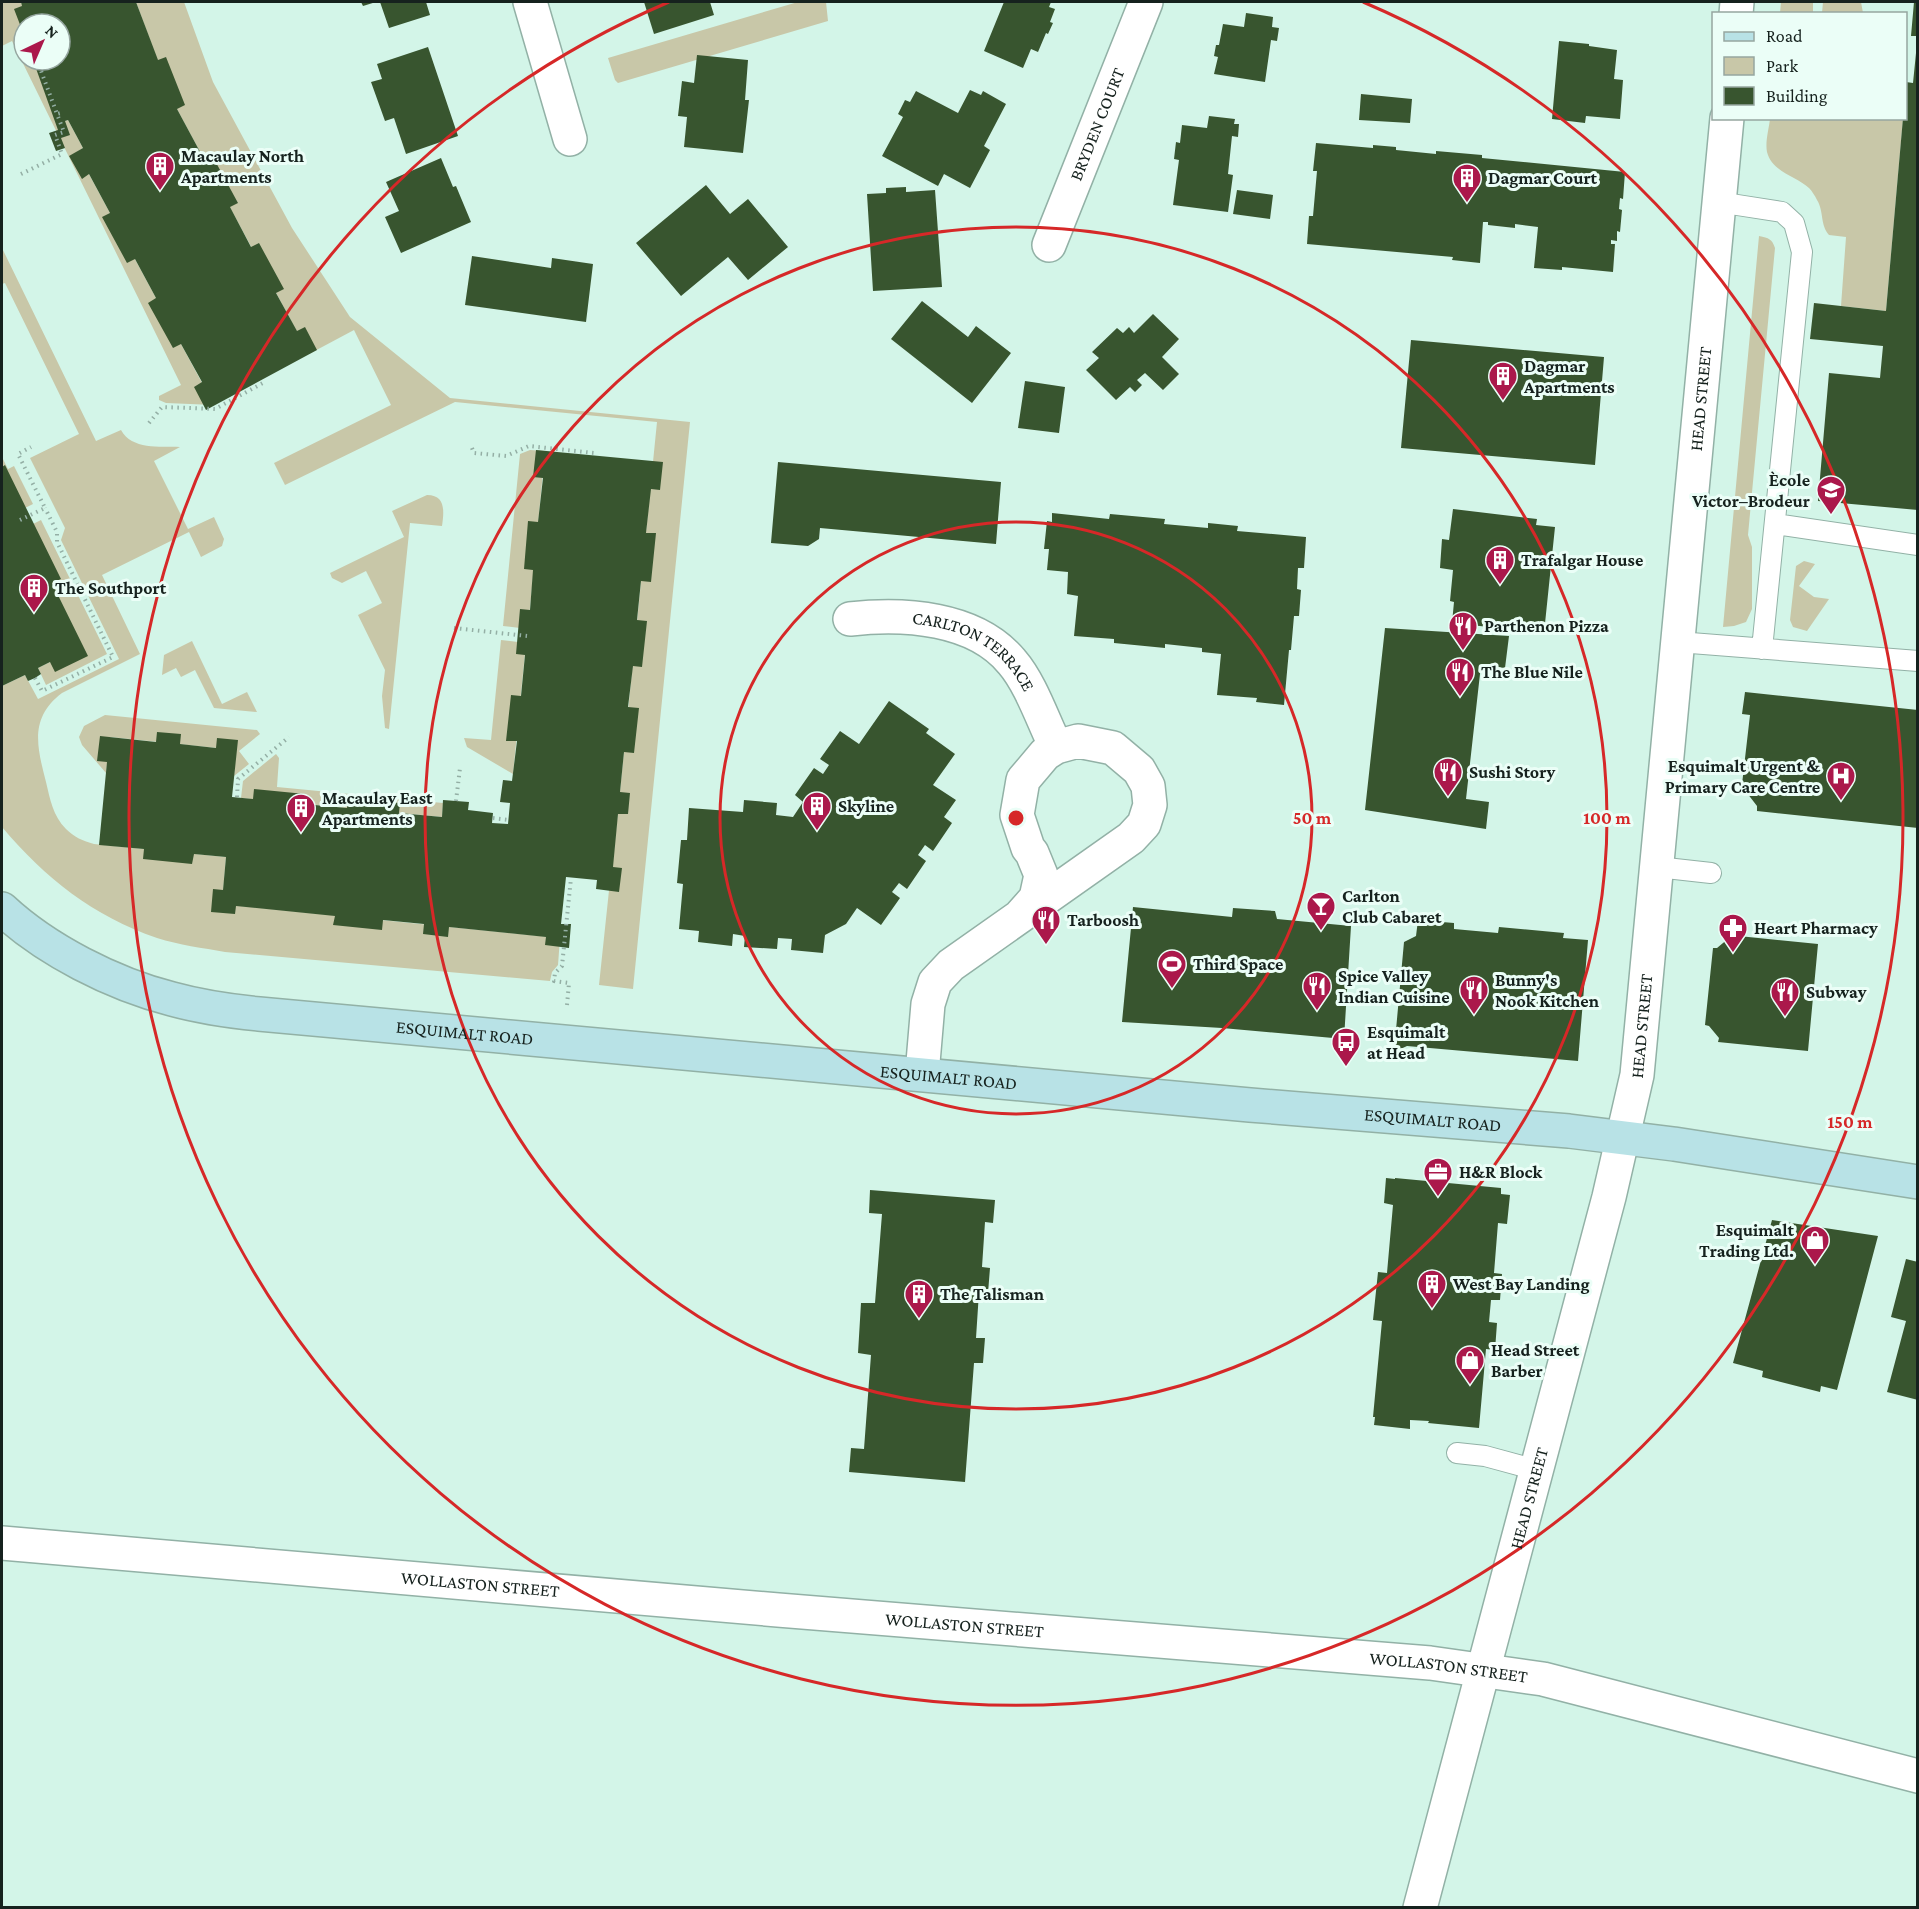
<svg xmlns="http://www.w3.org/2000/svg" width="1919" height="1909" viewBox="0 0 1919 1909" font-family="'Crimson Pro',serif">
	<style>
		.green { fill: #c8c7a8 }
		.building { fill: #38552f }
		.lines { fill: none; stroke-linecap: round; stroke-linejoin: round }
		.lane-casing { stroke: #92b1a6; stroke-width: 22 }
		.street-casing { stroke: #92b1a6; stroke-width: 36 }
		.secondary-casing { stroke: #92b1a6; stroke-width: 36 }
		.path { stroke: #94afa5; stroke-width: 4; stroke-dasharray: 1.5 4.5; stroke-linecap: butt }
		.lane { stroke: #fff; stroke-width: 20 }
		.street { stroke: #fff; stroke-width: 33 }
		.secondary { stroke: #b8e2e6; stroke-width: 33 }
		.ring { fill: none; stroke: #d62828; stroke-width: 3 }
		.labels { text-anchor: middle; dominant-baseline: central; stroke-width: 6; stroke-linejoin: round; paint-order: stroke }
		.street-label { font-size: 18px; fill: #16221e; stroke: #ebfef7 }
		.poi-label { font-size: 18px; font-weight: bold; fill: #16221e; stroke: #ebfef7; text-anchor: start }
		.centre { fill: #d62828; stroke: #ebfef7; stroke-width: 3 }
		.ring-label { font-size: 18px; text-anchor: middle; font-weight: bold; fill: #d62828; stroke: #ebfef7; stroke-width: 6; stroke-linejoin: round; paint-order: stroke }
	</style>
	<rect width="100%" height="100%" fill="#d3f5e8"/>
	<path class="green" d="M2 2H21L29 24H24V60H43L65 121 68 120 83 148 77 152 214 405 166 403 159 400V396L181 385 12 41 2 46Z
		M136 2H184L213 82 292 228 350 317 450 398 690 422 633 989 599 985 610 881H611L657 422 455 402 285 485 274 463 391 405 354 330 309 354 172 100Z
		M798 2H826L828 21 618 83 615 80 608 58Z
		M1781 2H1813V13H1780Z
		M1823 2H1861L1863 13H1822Z
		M1770 119H1903L1886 311 1841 306 1846 237 1829 235C1820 225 1824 211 1817 200 1815 196 1812 191 1809 188 1796 176 1772 172 1767 152 1765 142 1769 128 1770 119Z
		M1759 236C1769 238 1772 239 1775 248L1748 535 1752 547V609L1746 622 1734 626 1723 627Z
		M2 248 96 441 121 430C132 450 159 446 180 447L154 461 188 529 214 517 224 539 222 546 201 557 189 532 102 575 140 654 62 693C29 718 37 747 46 782 50 799 53 816 66 829 74 837 83 841 94 844L226 857 222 904 560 938 558 965 552 972 550 981 225 952C203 948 179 945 157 938 93 916 45 878 2 827V686L25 675 38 699 119 659 61 540 65 528 30 458 79 434 5 283 2 284Z
		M530 450 545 451 528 629 503 626 520 454Z
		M2 457 8 469 14 466 33 504 17 512 2 481Z
		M427 495C446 495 444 512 442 526L410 523 389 729 385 728 382 696 385 670 358 615 382 603 366 571 342 583 332 578 330 573 404 537 392 511Z
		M41 520 107 654 46 685 38 668 82 646 25 528Z
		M1804 561 1815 564 1799 586 1814 597 1829 599 1807 631 1793 627 1790 620 1796 566Z
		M501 640 526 643 513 774 467 747 464 738 491 740Z
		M192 641 222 704 247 692 257 712 214 708 195 670 181 677 176 668 162 675 164 655Z
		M105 715 257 730 260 734 239 751 249 764 234 776 236 750 110 737 106 773 82 745 79 737 84 726Z
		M276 754 279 758 277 787 443 803 442 817 241 798 243 781Z"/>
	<path class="building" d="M21 2H136L158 60 166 57 185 105 177 109 205 161 213 157 238 203 230 207 251 247 259 243 284 289 276 293 297 331 305 327 317 350 206 410 194 387 202 382 181 344 173 348 148 303 156 298 135 259 127 263 102 217 110 213 89 174 82 179 69 156 83 148 68 120 65 121 70 135 61 138 65 148 56 151 49 133 58 130 33 60H60V24H24V35L14 9 22 6Z
		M361 2H376L363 6Z
		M380 2H426L430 15 389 28Z
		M644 2H710L714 15 654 34Z
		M1004 2H1051L1049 7 1055 9 1050 22 1053 23 1048 34 1046 33 1038 52 1031 49 1023 68 984 51Z
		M1914 2H1918V36H1911Z
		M1246 13 1273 17 1272 27 1279 28 1277 41 1271 40 1265 82 1214 74 1218 57 1214 56 1216 45H1219L1223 24 1244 27Z
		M1559 41 1589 44V46L1617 50 1614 79 1623 80 1620 119 1586 116 1585 123 1552 119Z
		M428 47 458 136 406 154 394 118 385 121 371 82 382 79 377 64Z
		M1916 53H1918V510L1818 501 1829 373 1880 378 1883 346 1810 339 1814 303 1886 311 1903 118H1906V82L1913 83Z
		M697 55 748 60 745 100H749L743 153 684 147 687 117 678 116 682 81 694 83Z
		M970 90 981 95 983 91 1006 104 984 146 990 150 970 188 944 174 938 186 882 156 903 117 898 114 905 100 910 102 916 91 958 113Z
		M1361 94 1412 99 1410 123 1359 120Z
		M1209 116 1235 119 1234 124H1239L1238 137 1232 136 1228 174 1233 175 1228 212 1173 205 1179 160 1174 159 1176 142 1180 143 1182 125 1207 128Z
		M1316 143 1373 148V145L1396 147V150L1436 154V151L1482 155V158L1625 172 1623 199 1620 198 1619 209 1622 210 1620 232 1617 231V241L1611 240V244H1615L1613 272 1562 267V270L1534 268 1538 227 1515 224V228L1488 225V222H1483L1480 263 1452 260 1453 257 1307 244 1309 216H1313L1317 171H1313Z
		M441 158 453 187 456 186 471 222 401 253 385 217 399 211 386 182Z
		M706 185 730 214 748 199 788 247 748 280 728 257 681 296 636 243Z
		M906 187V192L935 190 942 287 873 291 867 194 886 193V188Z
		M1237 190 1273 195 1270 219 1233 214Z
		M472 256 551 268 552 258 593 264 586 322 465 305Z
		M922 301 968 337 976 326 1011 353 972 403 891 339Z
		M1153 314 1179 339 1162 357 1179 374 1163 390 1145 373 1137 380 1142 385 1135 392 1130 387 1116 400 1086 370 1099 358 1092 352 1117 328 1123 333 1129 327 1134 333Z
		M1411 340 1604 357 1595 465 1401 448Z
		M1025 381 1065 387 1059 433 1018 428Z
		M536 450 663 462 660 490 651 489 646 533H656L651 582 641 581 637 620 647 621 642 667 633 666 628 707 639 708 634 753 624 752 620 792 630 793 628 814H618L613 867 622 868 619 892 596 889 597 880 566 877 561 924H571L569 948 545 945 546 937 449 927 448 937 423 934 424 924 383 920 382 930 333 925 335 916 236 906 235 914 211 912 213 889 223 890 226 857 194 854 192 864 143 859 144 849 99 845 107 762 97 761 100 736 156 742 157 732 181 734 180 744 216 748 217 738 238 740 232 797 253 799 254 789 305 794 304 804 347 808 348 798 400 803 399 813 442 817 443 800 469 802 468 810 493 813 492 823 508 824 510 803 500 802 503 780 512 781 517 741H506L511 695 521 696 525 655 516 654 520 609 530 610 533 570 524 569 528 521 538 522 543 478 533 477Z
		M778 462 1001 482 996 544 820 528 819 539 808 546 771 543Z
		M5 465 61 579 52 583 88 656 55 672 50 662 38 668 41 674 35 678 28 681 25 675 2 686V467Z
		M1453 509 1537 519 1536 525 1555 527 1544 633 1452 623 1454 602 1450 601 1453 570 1440 568 1442 539 1449 540Z
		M1052 513 1109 519 1110 514 1165 519 1164 524 1208 528V523L1238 526 1237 531 1306 537 1304 568H1298L1297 589 1301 590 1299 616H1294L1291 650H1289L1284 705 1256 702 1257 698 1217 695 1221 654 1202 652V648L1165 644V648L1114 643V639L1074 636 1078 596 1067 594 1068 572 1047 570 1049 549H1044L1047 521 1052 522Z
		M1385 628 1509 636 1505 668 1481 665 1466 799 1489 802 1486 829 1365 810Z
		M1745 692 1918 710V828L1757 811V806L1747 793H1741L1750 715 1742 714Z
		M889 701 929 729 926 733 955 754 933 785 956 800 944 817 952 823 933 851 925 845 918 855 926 861 907 889 899 883 892 892 900 898 881 925 857 908 846 924 825 935 823 953 791 950 792 939 778 938 777 949 744 947 745 936 733 934 732 946 698 942 699 931 679 929 683 884 677 883 681 840H687L689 808 743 812 744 800 777 803 776 815 793 817 803 802 795 795 814 768 823 774 829 765 820 759 840 731 859 744Z
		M1133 907 1232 917 1233 908 1275 911 1277 919 1351 926 1344 1039 1222 1028 1122 1022Z
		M1418 920 1454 923V929L1498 933 1499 927 1564 933 1563 938 1588 940 1578 1061 1407 1046 1394 1052 1404 942 1416 936Z
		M1729 935 1818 944 1808 1051 1718 1042 1719 1038 1709 1026 1705 1025 1713 948H1717L1729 938Z
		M1386 1178 1395 1179V1178L1501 1188V1194L1510 1195 1507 1224 1498 1223 1494 1273 1502 1274 1500 1300H1491L1489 1322 1497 1323 1495 1350 1486 1349 1479 1428 1428 1423 1429 1421 1410 1420V1429L1374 1425 1375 1417H1373L1382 1321 1373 1320 1378 1272 1387 1273 1393 1205 1384 1203Z
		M870 1190 995 1200 993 1223 985 1222 982 1267 990 1268 988 1293 979 1292 976 1338H985L983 1363H974L965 1482 849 1472 851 1448 864 1449 871 1355 858 1353 861 1303H875L882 1214 869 1213Z
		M1772 1220 1878 1236 1837 1390 1821 1386 1820 1392 1762 1377 1763 1371 1733 1363Z
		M1906 1259 1918 1262V1400L1887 1392 1906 1321 1891 1317Z"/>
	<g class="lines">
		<g class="lane-casing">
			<path id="lane" d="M1718 202 1782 212 1794 223 1802 252 1762 649
				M1776 524 1918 545
				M1678 642 1918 661
				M1657 867 1711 873
				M1457 1453 1485 1456 1537 1470"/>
		</g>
		<g class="street-casing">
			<g id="street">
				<path d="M530 2 570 139"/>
				<path d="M1736 14 1737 2"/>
				<path id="s1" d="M1049 245 1146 2"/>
				<path id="s2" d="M850 619C904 613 975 617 1012 662 1031 684 1043 721 1056 747"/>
				<path d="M922 1074 928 1004 935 982 951 965 1131 838 1144 824 1150 805 1148 786 1139 770 1113 748 1078 741 1056 747 1045 754 1023 780 1017 815 1028 848 1032 853 1041 875 1036 898 1021 915"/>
				<path id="s3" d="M2 1543 778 1610 1430 1663 1543 1679 1918 1776"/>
				<path id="s4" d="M1420 1908 1609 1197 1637 1075 1727 118"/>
			</g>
		</g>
		<g class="secondary-casing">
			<g id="secondary">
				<path id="s5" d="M2 909C46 950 113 984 172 999 201 1007 229 1011 259 1014L1250 1105 1569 1131 1674 1144 1918 1182"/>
			</g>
		</g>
		<path class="path" d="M37 60 57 114
			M21 174 62 154 55 135 64 132 57 114 61 113
			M149 423 162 407 215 409 263 383
			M472 448 474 453 506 456 529 446 594 453V456
			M20 520 45 508 18 454 31 447
			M454 628 527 636
			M35 678 42 691 113 657 57 542V532L45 508
			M237 797 238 779 289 737
			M456 801 460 768
			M493 818 509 820
			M567 1005 569 983 554 981 555 973 562 966 571 878"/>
		<use href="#lane" class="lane"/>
		<use href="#street" class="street"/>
		<use href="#secondary" class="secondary"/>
	</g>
	<g class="ring">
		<circle cx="1016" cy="818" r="296"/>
		<circle cx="1016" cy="818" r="591"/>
		<path d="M1363 2A887 887 0 1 1 669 2"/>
	</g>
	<defs>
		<g id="building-pin" transform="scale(1.5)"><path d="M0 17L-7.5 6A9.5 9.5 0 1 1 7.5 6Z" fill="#ab184b" stroke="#ebfef7"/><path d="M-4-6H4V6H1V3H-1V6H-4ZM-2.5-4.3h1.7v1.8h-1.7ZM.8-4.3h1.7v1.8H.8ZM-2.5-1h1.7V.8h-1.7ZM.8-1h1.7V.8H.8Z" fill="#fff"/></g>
		<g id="school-pin" transform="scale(1.5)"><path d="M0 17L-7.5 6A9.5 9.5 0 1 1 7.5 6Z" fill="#ab184b" stroke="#ebfef7"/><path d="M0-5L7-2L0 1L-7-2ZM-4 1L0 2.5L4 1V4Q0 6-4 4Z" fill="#fff"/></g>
		<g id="restaurant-pin" transform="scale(1.5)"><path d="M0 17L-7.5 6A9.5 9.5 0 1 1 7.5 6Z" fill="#ab184b" stroke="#ebfef7"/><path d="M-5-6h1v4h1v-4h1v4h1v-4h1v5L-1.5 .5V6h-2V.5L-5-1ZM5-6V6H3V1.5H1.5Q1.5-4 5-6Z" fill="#fff"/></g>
		<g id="hospital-pin" transform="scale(1.5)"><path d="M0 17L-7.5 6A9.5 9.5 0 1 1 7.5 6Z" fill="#ab184b" stroke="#ebfef7"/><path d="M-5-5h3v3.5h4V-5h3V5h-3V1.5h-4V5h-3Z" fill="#fff"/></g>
		<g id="bar-pin" transform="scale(1.5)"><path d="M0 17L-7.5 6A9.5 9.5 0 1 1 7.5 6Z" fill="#ab184b" stroke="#ebfef7"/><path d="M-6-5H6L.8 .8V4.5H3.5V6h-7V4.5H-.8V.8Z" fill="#fff"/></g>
		<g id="pharmacy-pin" transform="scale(1.5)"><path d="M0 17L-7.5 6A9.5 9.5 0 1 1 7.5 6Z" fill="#ab184b" stroke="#ebfef7"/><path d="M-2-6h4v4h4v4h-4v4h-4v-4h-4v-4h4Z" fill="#fff"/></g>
		<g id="stadium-pin" transform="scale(1.5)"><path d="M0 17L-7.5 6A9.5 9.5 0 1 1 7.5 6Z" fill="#ab184b" stroke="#ebfef7"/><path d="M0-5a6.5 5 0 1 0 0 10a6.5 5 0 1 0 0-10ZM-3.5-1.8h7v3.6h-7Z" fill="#fff"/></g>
		<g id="bus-pin" transform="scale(1.5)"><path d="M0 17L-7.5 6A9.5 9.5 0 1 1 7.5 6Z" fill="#ab184b" stroke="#ebfef7"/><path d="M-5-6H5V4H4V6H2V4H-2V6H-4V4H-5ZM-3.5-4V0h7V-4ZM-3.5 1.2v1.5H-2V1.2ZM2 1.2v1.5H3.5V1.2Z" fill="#fff"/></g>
		<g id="office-pin" transform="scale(1.5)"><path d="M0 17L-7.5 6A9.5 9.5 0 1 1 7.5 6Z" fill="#ab184b" stroke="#ebfef7"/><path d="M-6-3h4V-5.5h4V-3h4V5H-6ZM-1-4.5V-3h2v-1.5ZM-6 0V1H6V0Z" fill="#fff"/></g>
		<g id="shop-pin" transform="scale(1.5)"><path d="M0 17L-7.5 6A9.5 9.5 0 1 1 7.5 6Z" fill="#ab184b" stroke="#ebfef7"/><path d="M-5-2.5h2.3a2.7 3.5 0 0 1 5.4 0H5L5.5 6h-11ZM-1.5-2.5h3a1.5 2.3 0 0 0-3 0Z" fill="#fff"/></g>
	</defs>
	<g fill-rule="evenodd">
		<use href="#building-pin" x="160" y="166"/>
		<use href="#building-pin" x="1467" y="178"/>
		<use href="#building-pin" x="1503" y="376"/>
		<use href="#school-pin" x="1831" y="490"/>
		<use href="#building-pin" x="1500" y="560"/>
		<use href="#building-pin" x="34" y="588"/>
		<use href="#restaurant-pin" x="1463" y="626"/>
		<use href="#restaurant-pin" x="1460" y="672"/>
		<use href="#restaurant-pin" x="1448" y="772"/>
		<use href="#hospital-pin" x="1841" y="776"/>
		<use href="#building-pin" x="817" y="806"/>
		<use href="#building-pin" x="301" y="808"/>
		<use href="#bar-pin" x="1321" y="906"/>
		<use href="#restaurant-pin" x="1046" y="920"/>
		<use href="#pharmacy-pin" x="1733" y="928"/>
		<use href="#stadium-pin" x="1172" y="964"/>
		<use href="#restaurant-pin" x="1317" y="986"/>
		<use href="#restaurant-pin" x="1474" y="990"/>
		<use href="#restaurant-pin" x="1785" y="992"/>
		<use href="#bus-pin" x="1346" y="1042"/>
		<use href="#office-pin" x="1438" y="1172"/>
		<use href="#shop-pin" x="1815" y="1240"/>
		<use href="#building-pin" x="1432" y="1284"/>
		<use href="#building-pin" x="919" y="1294"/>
		<use href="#shop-pin" x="1470" y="1360"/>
	</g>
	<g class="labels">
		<g class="street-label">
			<text stroke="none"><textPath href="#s1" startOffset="130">BRYDEN COURT</textPath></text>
			<text stroke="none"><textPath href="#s4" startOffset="1540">HEAD STREET</textPath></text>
			<text stroke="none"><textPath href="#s2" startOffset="135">CARLTON TERRACE</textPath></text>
			<text stroke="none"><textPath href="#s4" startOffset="910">HEAD STREET</textPath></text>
			<text stroke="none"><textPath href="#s5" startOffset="489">ESQUIMALT ROAD</textPath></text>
			<text stroke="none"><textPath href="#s5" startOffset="975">ESQUIMALT ROAD</textPath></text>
			<text stroke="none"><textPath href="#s5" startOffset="1461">ESQUIMALT ROAD</textPath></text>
			<text stroke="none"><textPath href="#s4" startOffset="424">HEAD STREET</textPath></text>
			<text stroke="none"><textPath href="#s3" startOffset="480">WOLLASTON STREET</textPath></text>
			<text stroke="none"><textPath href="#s3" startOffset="966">WOLLASTON STREET</textPath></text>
			<text stroke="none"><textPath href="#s3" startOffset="1452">WOLLASTON STREET</textPath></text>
		</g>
		<g class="poi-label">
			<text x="181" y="156">Macaulay North<tspan x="181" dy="21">Apartments</tspan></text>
			<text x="1488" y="178">Dagmar Court</text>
			<text x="1524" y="366">Dagmar<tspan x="1524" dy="21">Apartments</tspan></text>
			<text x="1810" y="480" text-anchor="end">Ècole<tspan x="1810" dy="21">Victor–Brodeur</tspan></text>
			<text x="1521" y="560">Trafalgar House</text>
			<text x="55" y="588">The Southport</text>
			<text x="1484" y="626">Parthenon Pizza</text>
			<text x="1481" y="672">The Blue Nile</text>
			<text x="1820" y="766" text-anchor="end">Esquimalt Urgent &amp;<tspan x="1820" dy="21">Primary Care Centre</tspan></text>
			<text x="1469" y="772">Sushi Story</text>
			<text x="322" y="798">Macaulay East<tspan x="322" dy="21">Apartments</tspan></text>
			<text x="838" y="806">Skyline</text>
			<text x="1342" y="896">Carlton<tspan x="1342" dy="21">Club Cabaret</tspan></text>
			<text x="1067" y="920">Tarboosh</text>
			<text x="1754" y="928">Heart Pharmacy</text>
			<text x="1193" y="964">Third Space</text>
			<text x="1338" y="976">Spice Valley<tspan x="1338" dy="21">Indian Cuisine</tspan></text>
			<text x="1495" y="980">Bunny's<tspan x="1495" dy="21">Nook Kitchen</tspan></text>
			<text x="1806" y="992">Subway</text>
			<text x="1367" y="1032">Esquimalt<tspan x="1367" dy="21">at Head</tspan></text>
			<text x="1459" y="1172">H&amp;R Block</text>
			<text x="1794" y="1230" text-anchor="end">Esquimalt<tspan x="1794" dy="21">Trading Ltd.</tspan></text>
			<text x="1453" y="1284">West Bay Landing</text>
			<text x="940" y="1294">The Talisman</text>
			<text x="1491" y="1350">Head Street<tspan x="1491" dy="21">Barber</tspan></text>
		</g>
	</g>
	<circle cx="1016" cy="818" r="9" class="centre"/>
	<g class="ring-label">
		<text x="1312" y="824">50 m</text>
		<text x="1607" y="824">100 m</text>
		<text x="1850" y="1128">150 m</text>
	</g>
	<rect width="1919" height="1909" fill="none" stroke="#16221e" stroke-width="6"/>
	<rect x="1712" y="12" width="195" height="108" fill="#ebfef7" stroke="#96a6a0" stroke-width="1.5"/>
	<rect x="1724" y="32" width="30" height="9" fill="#b8e2e6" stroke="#96a6a0" stroke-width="1.5"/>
	<text x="1766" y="42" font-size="18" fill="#16221e">Road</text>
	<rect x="1724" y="57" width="30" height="18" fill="#c8c7a8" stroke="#96a6a0" stroke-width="1.5"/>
	<text x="1766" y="72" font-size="18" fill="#16221e">Park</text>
	<rect x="1724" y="87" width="30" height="18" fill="#38552f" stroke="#96a6a0" stroke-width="1.5"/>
	<text x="1766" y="102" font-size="18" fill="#16221e">Building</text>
	<g transform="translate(42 42) rotate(44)"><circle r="28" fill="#ebfef7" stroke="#96a6a0" stroke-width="1.5"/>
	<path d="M0-4.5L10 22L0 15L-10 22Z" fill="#ab184b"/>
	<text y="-9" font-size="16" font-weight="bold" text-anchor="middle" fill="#16221e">N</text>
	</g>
</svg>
